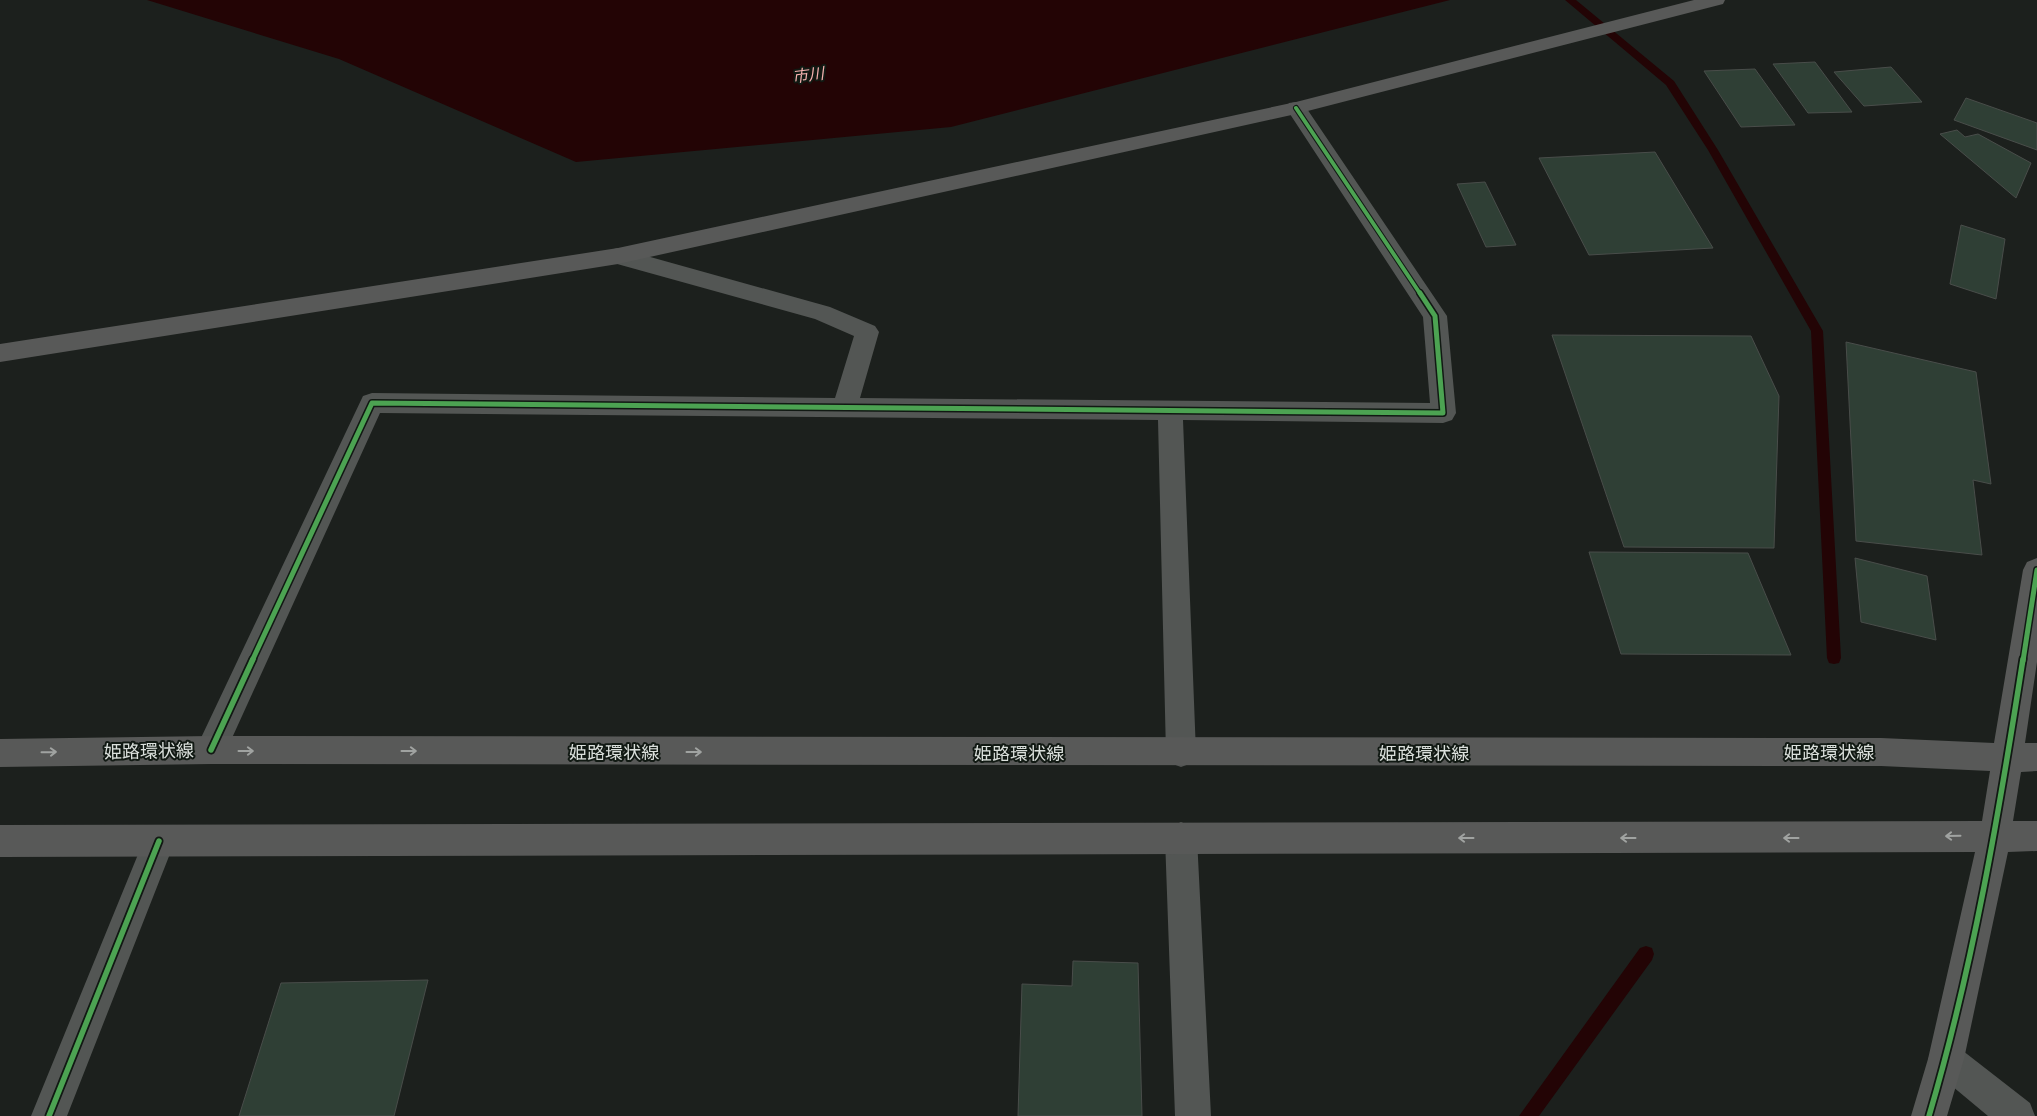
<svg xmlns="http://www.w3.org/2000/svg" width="2037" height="1116" viewBox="0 0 2037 1116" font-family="Poppins,'Noto Sans JP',sans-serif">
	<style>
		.water { fill: #230405 }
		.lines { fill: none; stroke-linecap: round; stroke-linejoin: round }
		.stream { fill: #230405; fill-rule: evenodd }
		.building { fill: #2f3f35; stroke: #494d4a }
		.street { fill: #535654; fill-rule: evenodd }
		.secondary { fill: #585958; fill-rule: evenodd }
		.cycleway-far2-casing { stroke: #111913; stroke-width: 6 }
		.cycleway-far1-casing { stroke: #111913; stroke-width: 8 }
		.cycleway-casing { stroke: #111913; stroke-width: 9 }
		.cycleway-far2 { stroke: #4ca352; stroke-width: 4 }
		.cycleway-far1 { stroke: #4ca352; stroke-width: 5 }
		.cycleway { stroke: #4ca352; stroke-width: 5.5 }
		.oneway { stroke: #a0a3a1 }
		.labels { text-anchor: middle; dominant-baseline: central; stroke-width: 4; stroke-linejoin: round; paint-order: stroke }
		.far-water-label { font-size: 16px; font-style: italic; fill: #f6b1af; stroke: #111913 }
		.street-label { font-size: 18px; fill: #dbe0dc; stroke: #111913 }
	</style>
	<rect width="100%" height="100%" fill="#1c201d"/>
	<path class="water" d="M147 0H1450L951 127 576 162 339 59Z"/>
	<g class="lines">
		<path class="stream" d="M1565 0H1576L1674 81 1718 150 1823 331 1841 658 1839 663 1834 664 1829 663 1827 658 1811 331 1708 150 1666 85Z
			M1646 946 1652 948 1654 954 1652 960 1539 1116H1519L1640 948Z"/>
	</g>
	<path class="building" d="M1815 62 1852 112 1808 113 1773 64Z
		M1891 67 1922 102 1864 106 1834 72Z
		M1755 69 1795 125 1741 127 1704 71Z
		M1966 98 2037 123V150L1954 120Z
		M1957 130 1965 137 1978 134 2031 163 2016 198 1940 134Z
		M1655 152 1713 248 1589 255 1539 158Z
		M1485 182 1516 245 1486 247 1457 184Z
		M1961 225 2005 239 1996 299 1950 284Z
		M1552 335 1751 336 1779 396 1774 548 1624 547Z
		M1846 342 1976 372 1991 484 1973 480 1982 555 1856 541Z
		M1589 552 1748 553 1791 655 1621 654Z
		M1855 558 1927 576 1936 640 1861 622Z
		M1073 961 1138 963 1142 1116H1018L1022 984 1072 986Z
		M428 980 394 1116H239L281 983Z"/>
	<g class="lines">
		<path class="street" d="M1296 102 1303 103 1447 316 1456 413 1452 420 1443 423 1183 420 1196 753 1192 763 1181 767 1170 763 1166 753 1158 420 380 413 222 760 211 764 200 760 196 750 200 740 363 396 372 393 835 398 854 336 815 319 610 262 607 256 610 250 618 248 830 307 875 326 879 332 860 398 1430 403 1423 317 1286 108 1289 103Z
			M1181 822 1192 827 1197 838 1211 1116H1175L1165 838 1170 827Z
			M159 825 170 830 175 841 67 1116H31L148 830Z
			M1946 1041 1958 1047 2030 1103 2035 1116H1988L1934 1071 1928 1059 1934 1047Z"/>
		<path class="secondary" d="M1694 0H1725L1723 4 1296 114 618 264 0 362V344L618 248 1296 102Z
			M2037 558V662L2025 743H2037V771L2021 772 2013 821H2037V851L2008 852 1964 1059 1947 1116H1911L1928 1059 1975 852 0 857V825L1982 821 1990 771 1881 766 211 764 0 767V739L211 736 1881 738 1994 743 2023 570 2027 562Z"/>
		<g class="cycleway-far2-casing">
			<path id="cycleway-far2" d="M1296 108 1421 295"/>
		</g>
		<g class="cycleway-far1-casing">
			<path id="cycleway-far1" d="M252 661 372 403 1443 413 1435 316 1420 293
				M2023 661 2037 570"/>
		</g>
		<g class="cycleway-casing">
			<path id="cycleway" d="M211 750 253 659
				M49 1116 159 841
				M1929 1116C1973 967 1999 813 2023 659"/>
		</g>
		<use href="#cycleway-far2" class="cycleway-far2"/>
		<use href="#cycleway-far1" class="cycleway-far1"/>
		<use href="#cycleway" class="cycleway"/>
	</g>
	<defs><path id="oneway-shaft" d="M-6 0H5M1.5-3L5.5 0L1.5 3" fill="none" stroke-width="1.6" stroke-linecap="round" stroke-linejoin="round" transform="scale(1.25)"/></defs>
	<g class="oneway">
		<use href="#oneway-shaft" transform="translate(246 751)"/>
		<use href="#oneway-shaft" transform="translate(409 751)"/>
		<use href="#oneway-shaft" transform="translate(49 752) rotate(-1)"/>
		<use href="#oneway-shaft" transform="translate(694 752)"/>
		<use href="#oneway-shaft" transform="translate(1953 836) rotate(179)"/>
		<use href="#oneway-shaft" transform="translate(1466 838) rotate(180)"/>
		<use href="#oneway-shaft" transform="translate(1628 838) rotate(180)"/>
		<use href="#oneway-shaft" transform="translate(1791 838) rotate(180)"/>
	</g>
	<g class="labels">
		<g class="far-water-label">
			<text transform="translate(808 75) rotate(-7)">市川</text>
		</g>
		<g class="street-label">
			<text transform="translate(149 751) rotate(-1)">姫路環状線</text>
			<text x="614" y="752">姫路環状線</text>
			<text x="1829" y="752">姫路環状線</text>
			<text x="1019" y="753">姫路環状線</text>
			<text x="1424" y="753">姫路環状線</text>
		</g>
	</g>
</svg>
